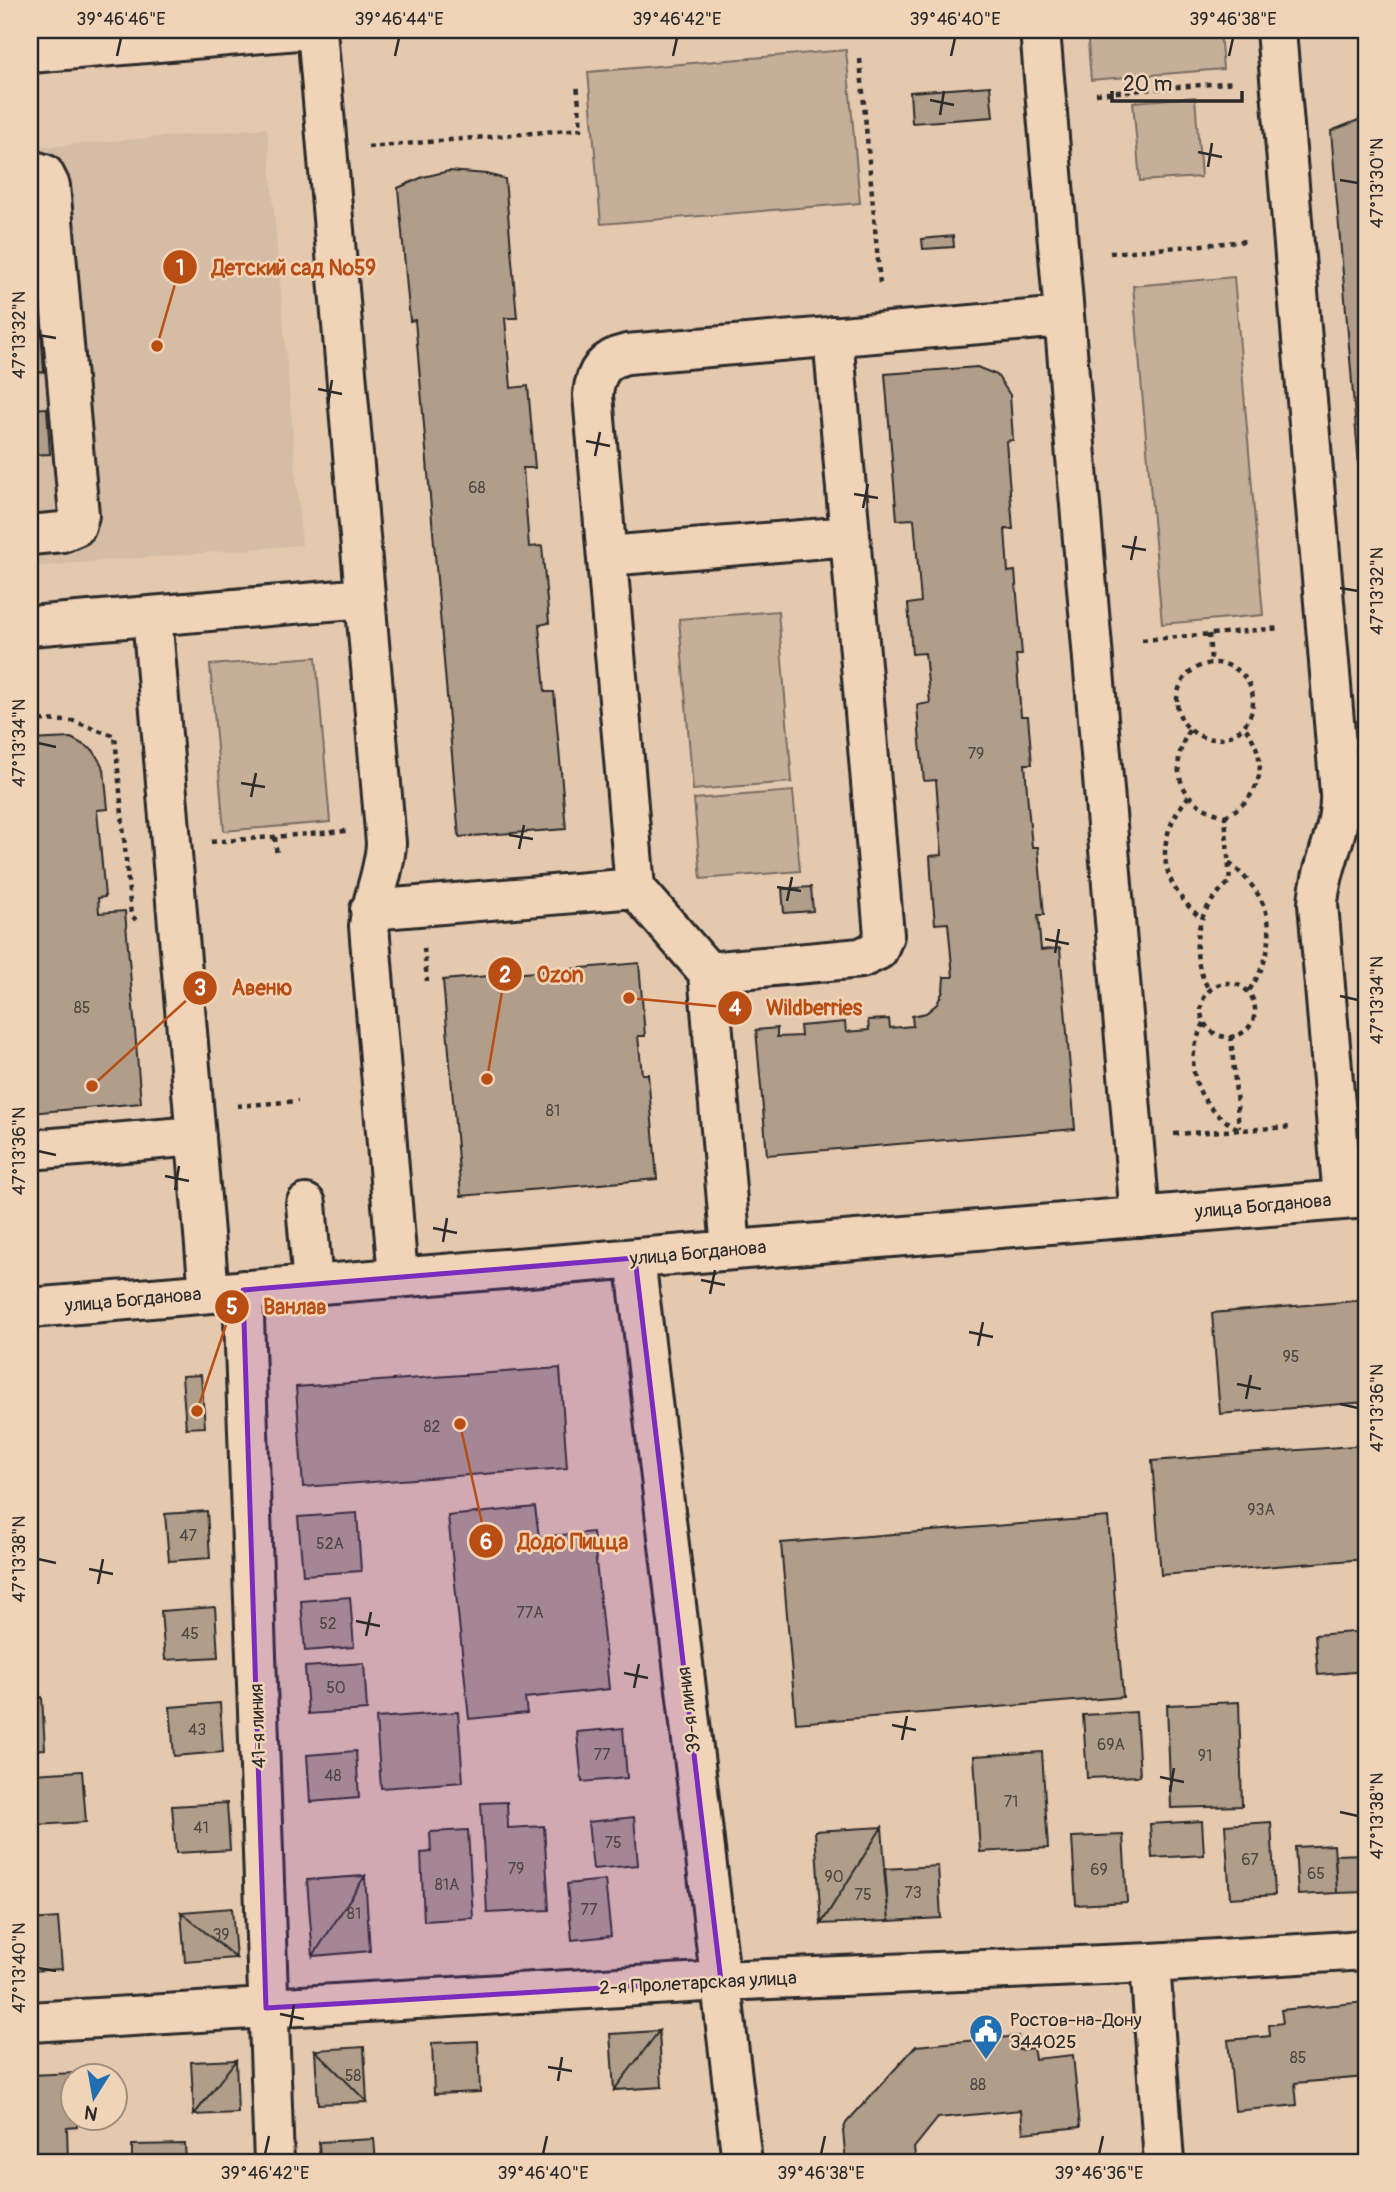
<svg xmlns="http://www.w3.org/2000/svg" width="1396" height="2192" viewBox="0 0 1396 2192" font-family="Pangolin,sans-serif">
	<style>
		.built { fill: #d5bca4 }
		.green { fill: #c6af99; stroke: #786d62; stroke-width: 2 }
		.building { fill: #b09d8a; stroke: #2b2b2b; stroke-width: 2 }
		.lines { fill: none; stroke-linecap: round; stroke-linejoin: round }
		.minor-casing { stroke: #2b2b2b; stroke-width: 44 }
		.path { stroke: #2b2b2b; stroke-width: 4.5; stroke-dasharray: 5 5; stroke-linecap: butt }
		.minor { stroke: #f1d3b7; stroke-width: 38 }
		.marked { fill: #7b2cbf; fill-opacity: 0.2; stroke: #7b2cbf; stroke-width: 5; stroke-linejoin: round }
		.ticks { fill: none; stroke: #2b2b2b; stroke-width: 2.5 }
		.labels { text-anchor: middle; dominant-baseline: central; stroke-width: 5; stroke-linejoin: round; paint-order: stroke }
		.number-label { font-size: 16px; fill: #4c4843 }
		.street-label { font-size: 19px; fill: #2b2b2b; stroke: #f1d3b7 }
		.poi-label { font-size: 19px; fill: #2b2b2b; stroke: #f1d3b7; text-anchor: start }
		.leader { fill: none; stroke: #b94e14; stroke-width: 2.5 }
		.callout-dot { fill: #b94e14; stroke: #f1d3b7; stroke-width: 2.5 }
		.mark-label { font-size: 21px; text-anchor: middle; font-weight: bold; fill: #fff }
		.callout-label { font-size: 21px; text-anchor: middle; font-weight: bold; fill: #b94e14; stroke: #f1d3b7; stroke-width: 5; stroke-linejoin: round; paint-order: stroke }
		.neatline { fill: none; stroke: #2b2b2b; stroke-width: 2.5 }
		.ticks-label { font-size: 18px; text-anchor: middle; fill: #2b2b2b }
	</style>
	<rect width="100%" height="100%" fill="#e5c9af"/>
	<filter id="ink" filterUnits="userSpaceOnUse"><feTurbulence type="fractalNoise" baseFrequency=".0143" numOctaves="2"/><feDisplacementMap in="SourceGraphic" scale="14" xChannelSelector="R" yChannelSelector="G"/><feConvolveMatrix kernelMatrix="1 2 1 2 8 2 1 2 1" color-interpolation-filters="sRGB"/></filter>
	<g filter="url(#ink)">
		<path class="built" d="M267 128 302 545 30 567V148Z"/>
		<path class="green" d="M1087 30H1220L1223 69 1091 80Z
			M846 50 860 203 601 224 588 72Z
			M1195 97 1201 177 1140 181 1133 102Z
			M1234 277 1263 615 1162 624 1133 286Z
			M778 611 792 782 693 790 679 619Z
			M316 657 330 822 224 831 210 665Z
			M793 791 800 871 701 879 694 799Z"/>
		<path class="building" d="M990 86 993 117 912 123 910 92Z
			M1366 117V550L1331 131Z
			M449 171 487 174 505 179 517 318H505L511 388 528 386 535 468H523L526 508 529 547 542 546 549 623 539 625 545 692H554L566 829 459 837 415 320 410 321 398 188 423 177Z
			M953 236 954 247 923 249 922 239Z
			M41 330 44 372 30 373V331Z
			M977 367 997 375 1010 395 1013 440 1006 441 1013 529H1005L1008 572 1015 571 1022 655H1016L1021 716H1028L1032 764H1025L1028 805 1032 847H1038L1044 915H1038L1041 950 1060 948 1075 1129 767 1155 756 1030 777 1028V1037L801 1036 800 1026 845 1022 846 1032 869 1030 868 1020 889 1019 890 1028 913 1026 912 1016 926 1013 937 1004 943 991 944 977H953L948 923 935 924 932 890 930 856 942 855 936 780 924 781 920 743 917 705 930 703 925 653 912 654 908 604 921 602 914 519 897 520 885 374Z
			M47 408 50 454 30 455V409Z
			M71 738 93 750 104 769 108 809 97 810 105 897 98 898 99 913 125 911 141 1103 30 1113V740Z
			M811 887 813 911 784 913 782 889Z
			M639 963 645 1036H638L642 1074H648L657 1179 461 1196 443 980Z
			M1366 1300V1402L1220 1414 1212 1313Z
			M560 1368 567 1468 303 1487 296 1387Z
			M201 1375 205 1427 186 1428 182 1376Z
			M1366 1445V1559L1161 1575 1152 1461Z
			M535 1507 539 1537 593 1532 609 1689 525 1698 527 1713 469 1719 448 1516Z
			M207 1511 210 1558 169 1561 165 1514Z
			M357 1513 361 1571 303 1575 298 1517Z
			M1108 1517 1123 1697 796 1723 781 1543Z
			M350 1597 354 1647 305 1651 301 1601Z
			M215 1607 218 1657 165 1660 161 1611Z
			M1366 1631V1671L1318 1675 1315 1635Z
			M364 1663 367 1710 308 1714 305 1667Z
			M42 1697 45 1749 30 1750V1698Z
			M1239 1702 1242 1806 1171 1808 1167 1705Z
			M220 1703 223 1752 174 1756 170 1707Z
			M458 1712 463 1782 381 1788 376 1718Z
			M1136 1712 1140 1776 1087 1778 1083 1715Z
			M623 1728 627 1778 582 1782 577 1732Z
			M356 1751 359 1798 310 1802 307 1755Z
			M1042 1752 1048 1848 980 1852 974 1756Z
			M82 1771 86 1822 36 1825 32 1774Z
			M507 1802 508 1828 544 1826 549 1910 487 1913 481 1803Z
			M227 1803 230 1850 176 1853 172 1806Z
			M634 1817 638 1865 593 1869 588 1822Z
			M1202 1821 1204 1855 1152 1858 1150 1824Z
			M1271 1822 1275 1895 1230 1898 1225 1825Z
			M882 1827 889 1921 821 1924Z
			M882 1827 821 1924 815 1831Z
			M468 1830 473 1918 424 1921 421 1853 431 1852 430 1832Z
			M1123 1835 1127 1902 1076 1905 1072 1837Z
			M1334 1845 1337 1893 1298 1895 1295 1847Z
			M1366 1854V1892L1337 1893 1335 1855Z
			M938 1866 941 1918 889 1921 884 1869Z
			M365 1876 313 1956 307 1880Z
			M365 1876 370 1951 313 1956Z
			M605 1880 611 1936 572 1940 567 1884Z
			M232 1908 236 1958 181 1912Z
			M181 1912 236 1958 185 1962Z
			M58 1918 62 1969 30 1971V1920Z
			M1366 2002V2077L1295 2083 1297 2105 1235 2111 1228 2040 1270 2036 1269 2025 1283 2023 1281 2010Z
			M659 2031 614 2090 610 2034Z
			M659 2031 662 2087 614 2090Z
			M1018 2036 1019 2050 1033 2048 1035 2059 1073 2055 1080 2127 1023 2133 1021 2110 938 2118 914 2148 916 2162H846L843 2131 846 2123 916 2046Z
			M478 2041 480 2092 434 2094 432 2043Z
			M364 2047 367 2102 315 2050Z
			M315 2050 367 2102 318 2104Z
			M236 2060 238 2113 194 2115Z
			M236 2060 194 2115 191 2062Z
			M76 2073 74 2118H77V2127L67 2128 68 2162H30V2075Z
			M374 2139 376 2162H320L319 2142Z
			M185 2144 186 2162H132V2145Z"/>
		<g class="lines">
			<g class="minor-casing">
				<path id="minor" d="M317 30 386 843C385 872 372 897 369 926L398 1277
					M1040 30 1140 1217
					M1276 30 1340 793C1342 833 1320 865 1318 904L1343 1199
					M30 53 298 30
					M30 170 44 174 50 186 79 515 76 526 62 532 30 535
					M607 556 850 536
					M152 616 209 1293
					M30 626 365 598
					M370 910 635 888
					M708 972 861 958 878 950 884 935 833 336
					M30 1150 196 1136
					M306 1204 313 1285
					M731 1250 708 972 635 888 593 395C595 372 604 359 627 354L1064 317
					M635 1258 742 2162
					M243 1290 274 2162
					M30 1308 1366 1198
					M1150 1963 1164 2162
					M30 2022 721 1981 1150 1963 1366 1950"/>
			</g>
			<path class="path" d="M860 59 880 284
				M1096 94 1235 82
				M368 147 581 129 577 83
				M1110 253 1248 241
				M1209 634 1211 663
				M1142 640 1281 628
				M1177 701a38 38 0 1 1 76 0a38 38 0 1 1-76 0Z
				M30 720 73 721 115 736 131 915 136 920
				M1189 730C1167 769 1180 805 1225 816L1230 882C1195 910 1187 951 1209 990
				M1189 796C1153 839 1158 882 1201 918
				M1225 816C1264 797 1270 759 1244 726
				M275 837 277 856
				M211 842 346 831
				M1229 863C1275 899 1282 944 1248 992
				M424 948 427 981
				M1201 1010a27 27 0 1 1 54 0a27 27 0 1 1-54 0Z
				M1204 1023C1181 1066 1196 1107 1239 1129
				M1231 1036 1239 1128
				M237 1106 298 1101
				M1174 1134 1291 1127"/>
			<use href="#minor" class="minor"/>
		</g>
	</g>
	<path class="marked" d="M635 1258 721 1981 266 2008 243 1290Z"/>
	<path class="ticks" d="M117 56 121 38M395 56 399 38M673 56 677 38M951 56 955 38M1229 56 1233 38M930 100 954 105M940 115 944 91M1198 152 1222 157M1208 167 1212 143M1340 180 1358 183M38 335 56 338M318 389 342 394M328 404 332 380M586 441 610 446M595 456 600 432M854 494 878 498M863 508 868 484M1122 546 1146 550M1131 560 1136 536M1340 588 1358 591M38 743 56 747M241 783 265 787M251 797 256 773M509 835 533 839M519 849 524 825M777 887 801 891M787 901 792 877M1045 939 1069 944M1055 953 1059 929M1340 996 1358 1000M38 1151 56 1155M165 1176 189 1181M175 1190 179 1166M433 1228 457 1233M443 1242 447 1218M701 1280 725 1285M710 1294 715 1270M969 1332 993 1337M978 1346 983 1322M1237 1384 1261 1389M1246 1399 1251 1375M1340 1404 1358 1408M38 1559 56 1563M89 1569 113 1574M98 1584 103 1559M356 1621 380 1626M366 1636 371 1612M624 1673 648 1678M634 1688 639 1664M892 1725 916 1730M902 1740 907 1716M1160 1777 1184 1782M1170 1792 1174 1768M1340 1812 1358 1816M38 1968 56 1971M280 2014 304 2019M290 2029 294 2005M548 2067 572 2071M558 2081 562 2057M265 2154 269 2136M543 2154 547 2136M821 2154 825 2136M1099 2154 1103 2136"/>
	<defs>
		<g id="civic-pin" transform="scale(1.75)"><path d="M0 17L-7.5 6A9.5 9.5 0 1 1 7.5 6Z" fill="#1f6fb2" stroke="#f1d3b7"/><path d="M-.6-6.5H3V-4.5H.6V-3L4-1V1h2V6H-6V1h2V-1L-.6-3ZM-1.2 2.5V6h2.4V2.5Z" fill="#fff"/></g>
	</defs>
	<g fill-rule="evenodd">
		<use href="#civic-pin" x="986" y="2031"/>
	</g>
	<g class="labels">
		<g class="number-label">
			<text x="477" y="488">68</text>
			<text x="976" y="754">79</text>
			<text x="82" y="1008">85</text>
			<text x="553" y="1111">81</text>
			<text x="1291" y="1357">95</text>
			<text x="432" y="1427">82</text>
			<text x="1261" y="1510">93А</text>
			<text x="188" y="1536">47</text>
			<text x="330" y="1544">52А</text>
			<text x="530" y="1613">77А</text>
			<text x="328" y="1624">52</text>
			<text x="190" y="1634">45</text>
			<text x="336" y="1688">50</text>
			<text x="197" y="1730">43</text>
			<text x="1111" y="1745">69А</text>
			<text x="602" y="1755">77</text>
			<text x="1205" y="1756">91</text>
			<text x="333" y="1776">48</text>
			<text x="1011" y="1802">71</text>
			<text x="201" y="1828">41</text>
			<text x="613" y="1843">75</text>
			<text x="1250" y="1860">67</text>
			<text x="516" y="1869">79</text>
			<text x="1099" y="1870">69</text>
			<text x="1316" y="1874">65</text>
			<text x="834" y="1877">90</text>
			<text x="447" y="1885">81А</text>
			<text x="913" y="1893">73</text>
			<text x="863" y="1895">75</text>
			<text x="589" y="1910">77</text>
			<text x="354" y="1914">81</text>
			<text x="221" y="1935">39</text>
			<text x="1298" y="2058">85</text>
			<text x="353" y="2076">58</text>
			<text x="978" y="2085">88</text>
		</g>
		<g class="street-label">
			<text transform="translate(1263 1206) rotate(-5)">улица Богданова</text>
			<text transform="translate(698 1253) rotate(-5)">улица Богданова</text>
			<text transform="translate(133 1300) rotate(-5)">улица Богданова</text>
			<text transform="translate(689 1710) rotate(-97)">39-я линия</text>
			<text transform="translate(258 1726) rotate(-92)">41-я линия</text>
			<text transform="translate(698 1983) rotate(-3)">2-я Пролетарская улица</text>
		</g>
		<g class="poi-label">
			<text x="1010" y="2020">Ростов-на-Дону<tspan x="1010" dy="22">344025</tspan></text>
		</g>
	</g>
	<path class="leader" d="M157 346L180 267M487 1079L505 974M92 1086L200 988M629 998L735 1008M197 1411L232 1307M460 1424L486 1541"/>
	<g class="callout-dot">
		<circle cx="157" cy="346" r="7"/>
		<circle cx="487" cy="1079" r="7"/>
		<circle cx="92" cy="1086" r="7"/>
		<circle cx="629" cy="998" r="7"/>
		<circle cx="197" cy="1411" r="7"/>
		<circle cx="460" cy="1424" r="7"/>
		<circle cx="180" cy="267" r="18"/>
		<circle cx="505" cy="974" r="18"/>
		<circle cx="200" cy="988" r="18"/>
		<circle cx="735" cy="1008" r="18"/>
		<circle cx="232" cy="1307" r="18"/>
		<circle cx="486" cy="1541" r="18"/>
	</g>
	<g class="mark-label">
		<text x="180" y="275">1</text>
		<text x="505" y="982">2</text>
		<text x="200" y="995">3</text>
		<text x="735" y="1015">4</text>
		<text x="232" y="1314">5</text>
		<text x="486" y="1549">6</text>
	</g>
	<g class="callout-label">
		<text x="294" y="275">Детский сад №59</text>
		<text x="560" y="982">Ozon</text>
		<text x="262" y="995">Авеню</text>
		<text x="814" y="1015">Wildberries</text>
		<text x="295" y="1314">Ванлав</text>
		<text x="573" y="1549">Додо Пицца</text>
	</g>
	<rect width="1396" height="2192" fill="none" stroke="#f1d3b7" stroke-width="77"/>
	<g transform="translate(94 2097) rotate(191)"><circle r="33" fill="#f1d3b7" stroke="#a2907f" stroke-width="2"/>
	<path d="M0-5L12 26L0 18L-12 26Z" fill="#1f6fb2"/>
	<text y="-10" font-size="19" font-weight="bold" text-anchor="middle" fill="#2b2b2b">N</text>
	</g>
	<path d="M1112 91v10h130v-10" fill="none" stroke="#2b2b2b" stroke-width="3.5"/>
	<text x="1123" y="91" font-size="21" fill="#2b2b2b" stroke="#f1d3b7" stroke-width="5" paint-order="stroke">20 m</text>
	<rect x="38" y="38" width="1320" height="2116" class="neatline"/>
	<g class="ticks-label">
		<text x="121" y="25">39°46'46"E</text>
		<text x="399" y="25">39°46'44"E</text>
		<text x="677" y="25">39°46'42"E</text>
		<text x="955" y="25">39°46'40"E</text>
		<text x="1233" y="25">39°46'38"E</text>
		<text transform="translate(1377 183) rotate(-90)" y="6">47°13'30"N</text>
		<text transform="translate(19 335) rotate(-90)" y="6">47°13'32"N</text>
		<text transform="translate(1377 591) rotate(-90)" y="6">47°13'32"N</text>
		<text transform="translate(19 743) rotate(-90)" y="6">47°13'34"N</text>
		<text transform="translate(1377 1000) rotate(-90)" y="6">47°13'34"N</text>
		<text transform="translate(19 1151) rotate(-90)" y="6">47°13'36"N</text>
		<text transform="translate(1377 1408) rotate(-90)" y="6">47°13'36"N</text>
		<text transform="translate(19 1559) rotate(-90)" y="6">47°13'38"N</text>
		<text transform="translate(1377 1816) rotate(-90)" y="6">47°13'38"N</text>
		<text transform="translate(19 1968) rotate(-90)" y="6">47°13'40"N</text>
		<text x="265" y="2179">39°46'42"E</text>
		<text x="543" y="2179">39°46'40"E</text>
		<text x="821" y="2179">39°46'38"E</text>
		<text x="1099" y="2179">39°46'36"E</text>
	</g>
</svg>
